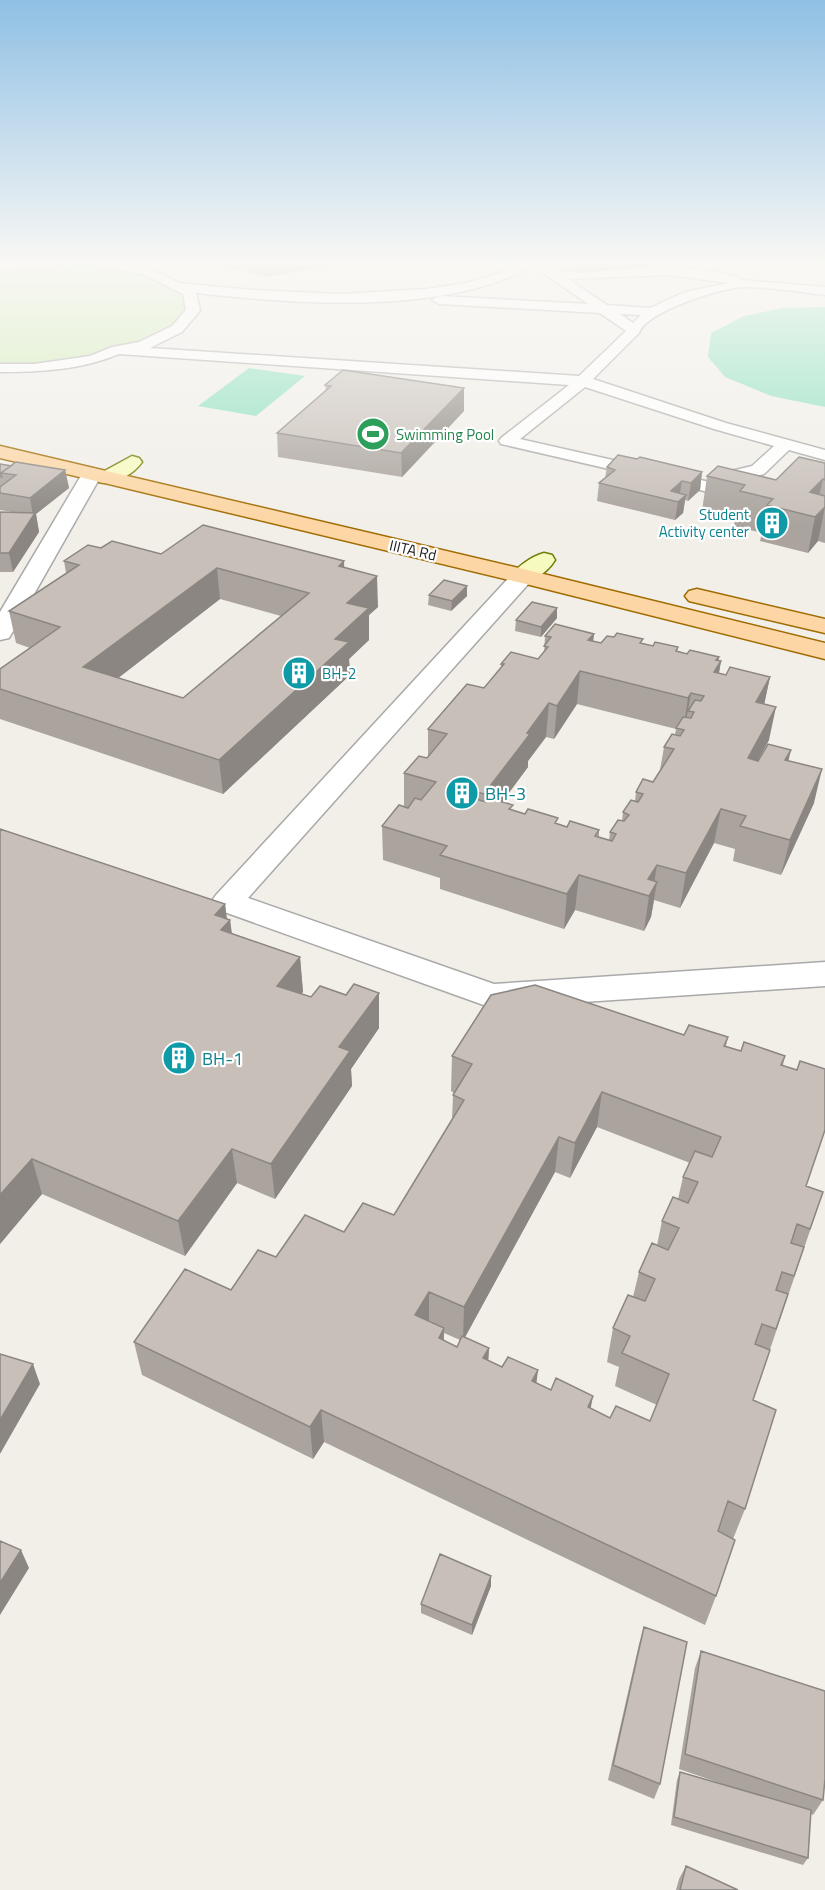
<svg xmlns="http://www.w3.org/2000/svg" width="825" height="1890" viewBox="0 0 825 1890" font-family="'Titillium Web',sans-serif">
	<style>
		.grass { fill: #cdebb0 }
		.pitch { fill: #88e0be }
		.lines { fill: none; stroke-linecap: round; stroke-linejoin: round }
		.lane-casing { stroke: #a9a9a9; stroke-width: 3 }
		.street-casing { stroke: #a9a9a9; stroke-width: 3 }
		.secondary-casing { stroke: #707d05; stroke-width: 3 }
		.primary-casing { stroke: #a06b00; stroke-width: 3 }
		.lane { fill: #fff; fill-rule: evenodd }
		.street { fill: #fff; fill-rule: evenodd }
		.secondary { fill: #f7fabf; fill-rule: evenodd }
		.primary { fill: #fcd6a4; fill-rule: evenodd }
		.wall { fill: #aba49e; fill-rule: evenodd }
		.shaded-wall { fill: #8b8681 }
		.building { fill: #c7bfb8; stroke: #8b8681; stroke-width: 1.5; fill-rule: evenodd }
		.labels { text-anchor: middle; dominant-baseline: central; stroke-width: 4.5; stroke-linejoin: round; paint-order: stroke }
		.far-leisure-label { font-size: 15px; fill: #27864d; stroke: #fff; text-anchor: start }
		.far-culture-label { font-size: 15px; fill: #0d838f; stroke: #fff; text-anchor: end }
		.far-street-label { font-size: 15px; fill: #222; stroke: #fff }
		.culture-label { font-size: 18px; fill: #0d838f; stroke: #fff; text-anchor: start }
	</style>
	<rect width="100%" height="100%" fill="#f2efe9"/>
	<path class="grass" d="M63 266C104 268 153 267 184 298L185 311C181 316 177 322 173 325 137 355 45 366 0 363V271Z"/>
	<path class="pitch" d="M825 307V407L771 396 725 377 708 357 711 333 744 316 782 308Z
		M249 368 305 376 256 416 198 406Z"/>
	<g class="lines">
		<g class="lane-casing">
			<path id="lane" d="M27 261H113L146 267 180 283 252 290 340 294 426 289 466 283 500 273 524 261H541L558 272 668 267 712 271 738 277 740 280 825 287V295C799 292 772 287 746 287 722 287 647 311 639 333L593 379 726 423 825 450V460L789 450 764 474 739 480 723 493 717 494 501 444 499 441 501 438 569 385 119 354C81 370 40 372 0 372V364H34L90 356 112 347 139 342 172 326 186 310 183 294C168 287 154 278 138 273 94 260 45 267 0 270V262ZM533 266 588 304 439 296 432 300 439 304 600 313 626 331 579 376 150 348 182 332 198 313 200 310 196 293C294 304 444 316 533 266ZM668 275 729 283 685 292 650 308 607 305 568 279ZM620 314 641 315 633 323ZM585 387 714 429 774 446 752 466 727 472 714 483 520 439Z"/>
		</g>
		<g class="street-casing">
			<path id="street" d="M92 468 99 470 102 474 12 633 9 638 0 640V612L82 474 85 470Z
				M523 569 531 571 535 576 531 581 248 898 494 984 825 962V986L492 1008 216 909 211 902 216 895 515 571Z"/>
		</g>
		<g class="secondary-casing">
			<path id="secondary" d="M132 456 139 458 142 462C134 474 113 486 99 482L96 478 99 474Z
				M544 553 552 555 555 560C547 573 530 585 515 581L511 576C518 566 532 556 544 553Z"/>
		</g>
		<g class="primary-casing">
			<path id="primary" d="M0 446 523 569 825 643V659L522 583 0 458Z
				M697 589 825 619V633L689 601 685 596 689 591Z"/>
		</g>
		<use href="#lane" class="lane"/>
		<use href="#street" class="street"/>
		<use href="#secondary" class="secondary"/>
		<use href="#primary" class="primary"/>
	</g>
	<path class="wall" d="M200 261H338L329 266 265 277 210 262Z
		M569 261H648L647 267 579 273Z
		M325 385 464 411 402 477 278 457 277 433 326 390Z
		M825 463V543L818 541 808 553 760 541 762 533 734 526 735 519 702 511 707 476 776 480Z
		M0 464 65 470 69 488 36 514 39 532 13 572H0V512H12L0 510V487L2 486H0Z
		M607 467 702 472 700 490 688 501 685 500 683 513 675 520 597 501 599 483 605 478Z
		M101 548 161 554 344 567 378 607 369 615V640L349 659 350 675 223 794 0 719V669L30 648 16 643 9 611 66 573 64 561ZM220 599 281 616 183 698 118 678Z
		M467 586V596L451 611 428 605 429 595Z
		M557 618 541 637 515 631 516 620Z
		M594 634 593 641 601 643H642L653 646 678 647 677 651 687 654 719 657 718 661H721L719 673 726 675 770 677 764 704 769 740 757 761 788 760 814 803 781 875 733 861 735 849 714 843 680 908 654 900 651 917 644 931 575 910 564 929 440 889V878L383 860 382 826 404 807V773L428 757V729L484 688 501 668V664L538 659 544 653 545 636ZM577 704 676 729 675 734 664 747 660 770 653 782 636 792 635 801 623 812 622 821 610 832 609 840 599 837V830L567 827 513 810 502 802 528 767V761L546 737 554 739Z
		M0 829 225 904 227 918 230 920 232 933 300 957 303 992 301 994 311 997 379 993V1028L351 1069 352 1086 275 1199 237 1183 185 1256 42 1194 0 1244Z
		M684 1035 728 1037 726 1046 741 1051 785 1056 783 1065 806 1186 823 1192 753 1400 745 1509 733 1539 716 1596 705 1625 324 1442 313 1459 142 1375 134 1342 231 1290 276 1257 344 1232 394 1215 452 1119 453 1095 454 1093 451 1091 452 1056ZM597 1127 690 1163 683 1177 678 1199 662 1221 657 1245 639 1272 633 1297 613 1328 607 1362 619 1367 615 1386 657 1405 650 1421 610 1418 488 1361 489 1348 465 1337 555 1172 570 1178ZM444 1333 460 1340 457 1347 444 1341Z
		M491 1586 472 1635 421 1613V1604Z
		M644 1627 660 1784 654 1799 608 1780 639 1644Z
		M701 1651 823 1800 813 1815 811 1814 808 1858 803 1865 671 1825 677 1780 680 1772 734 1788 679 1769 695 1668Z
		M686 1866 738 1890H676L679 1879Z"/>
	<path class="shaded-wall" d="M273 261H338L329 266 265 277 264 262Z
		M580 261H648L647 267 579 273Z
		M464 388V411L402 477 401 453Z
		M65 470 69 488 36 514 39 532 13 572 9 553 33 516 30 498Z
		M702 472 700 490 688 501 691 483Z
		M823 479 815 514 810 492Z
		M682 481 679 499 671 491Z
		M686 495 683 513 675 520 678 502Z
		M825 507 818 541 808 553 815 517Z
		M344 561 345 592 339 566Z
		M217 568 220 599 90 700 83 667Z
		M377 576 378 607 369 615V640L349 659 350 675 223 794 219 760 347 603Z
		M467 586V596L451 611 452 601Z
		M557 608V618L541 637V627Z
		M594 634 590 666 588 640Z
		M719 657 717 667 721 661 715 694 708 704 716 660Z
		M580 671 577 704 554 739 557 706Z
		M770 677 763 710 756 702Z
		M691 693 685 727 683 731 688 698Z
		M549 703 546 737 528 761V767L483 828 484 794 527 733Z
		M776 707 769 740 741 792 748 758Z
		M791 750 783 783 785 760Z
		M822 769 814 803 781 875 790 840Z
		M721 809 714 843 680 908 686 873Z
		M657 865 653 890 657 882 651 917 644 931 649 896 648 879Z
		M579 875 575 910 564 929 567 894Z
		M225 904 227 923 230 920 234 955 226 965 215 915Z
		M300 957 303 992 280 1021 277 986Z
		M379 993V1028L351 1069 352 1086 275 1199 271 1164 339 1047Z
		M602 1092 597 1127 570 1178 575 1143Z
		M559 1137 555 1172 463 1341 464 1307Z
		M232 1149 237 1183 185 1256 178 1221Z
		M32 1159 42 1194 0 1244V1195Z
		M429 1292V1325L415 1315Z
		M444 1328 443 1362 439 1338Z
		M489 1348 487 1381 483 1358Z
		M33 1364 40 1384 0 1454V1420Z
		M538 1370 534 1403 532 1381Z
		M593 1396 587 1428 588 1407Z
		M321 1410 324 1442 313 1459 310 1427Z
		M21 1550 29 1568 0 1615V1583Z
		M491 1576V1586L472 1635V1625Z"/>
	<path class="building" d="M343 370 464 388 401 453 277 433 331 386 325 385Z
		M618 455 637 459 640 457 702 472 691 483 682 481 671 491 686 495 678 502 599 483 615 470 607 467Z
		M799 457 825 463V480L823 479 810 492 825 496V507L815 517 767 505 773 499 740 491 745 485 707 476 718 466 776 480Z
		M16 462 65 470 30 498 0 493V487L16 475 1 473Z
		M0 464 11 466 1 473 2 477H0Z
		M0 512 35 513 9 553H0Z
		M203 525 344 561 339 566 377 576 347 603 369 608 335 639 349 642 219 760 0 689V669L60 627 9 611 79 565 64 561 88 545 101 548 112 541 161 554ZM217 568 309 593 183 698 83 667Z
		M444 580 467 586 452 601 429 595Z
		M532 602 557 608 541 627 516 620Z
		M555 624 594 634 588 640 601 643 607 636 614 637 617 633 643 639 640 643 653 646 655 642 678 647 676 651 687 654 690 650 719 657 716 660 721 661 714 672 726 675 730 667 770 677 756 702 776 707 748 758 758 761 768 744 791 750 785 760 822 769 790 840 740 826 746 816 721 809 686 873 657 865 648 879 657 882 649 896 579 875 567 894 440 855 447 846 382 826 399 805 408 808 415 798 421 800 436 782 404 773 419 756 427 758 447 734 428 729 467 684 484 688 504 664H501L511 652 538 659 548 647 544 646 551 637 545 636ZM580 671 688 698 691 693 704 696 701 701 695 700 688 711 694 712 691 718 683 717 676 728 684 730 680 736 672 734 664 747 674 749 653 782 643 779 636 792 643 794 638 802 631 800 623 812 629 815 624 821 618 820 610 832 616 834 612 841 595 836 599 830 570 821 567 827 555 823 558 818 528 809 525 814 509 809 513 805 489 798 486 802 472 798 477 792 484 794 530 734 527 733 549 703 557 706Z
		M0 829 225 904 215 915 230 920 221 930 300 957 277 986 311 997 320 986 346 995 354 984 379 993 339 1047 350 1051 271 1164 232 1149 178 1221 32 1159 0 1195Z
		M535 985 684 1035 689 1025 728 1037 724 1046 741 1051 744 1042 785 1056 781 1065 797 1070 800 1061 825 1069V1130L806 1186 823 1192 810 1229 797 1224 791 1243 804 1247 794 1276 782 1272 776 1290 788 1294 776 1329 762 1324 755 1344 770 1350 753 1400 776 1410 745 1509 728 1501 718 1531 735 1540 716 1596 321 1410 310 1427 134 1342 185 1269 231 1290 258 1250 276 1257 305 1215 344 1232 363 1203 394 1215 464 1100 453 1095 472 1064 452 1056 491 995ZM602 1092 721 1137 712 1157 695 1151 683 1177 698 1182 688 1203 673 1197 662 1221 679 1228 668 1250 652 1243 639 1272 655 1279 645 1301 628 1295 613 1328 630 1336 622 1353 669 1374 650 1421 616 1406 610 1418 588 1407 593 1396 556 1378 551 1390 532 1381 538 1370 508 1357 502 1367 483 1358 489 1348 462 1336 457 1347 439 1338 444 1328 415 1315 429 1292 464 1307 559 1137 575 1143Z
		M0 1354 33 1364 0 1420Z
		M0 1541 21 1550 0 1583Z
		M440 1554 491 1576 472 1625 421 1604Z
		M644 1627 687 1642 660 1784 613 1765Z
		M701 1651 825 1691V1779L823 1800 685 1754Z
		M680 1772 811 1810 808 1858 674 1817Z
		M686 1866 738 1890H680Z"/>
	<linearGradient id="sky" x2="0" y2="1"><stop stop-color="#8fc0e4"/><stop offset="0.5" stop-color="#f9f8f5"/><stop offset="1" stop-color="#f9f8f5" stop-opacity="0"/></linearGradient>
	<rect width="825" height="525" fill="url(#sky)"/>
	<defs>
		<g id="stadium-disc" transform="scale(1.725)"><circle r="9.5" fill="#2e9e5b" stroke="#fff"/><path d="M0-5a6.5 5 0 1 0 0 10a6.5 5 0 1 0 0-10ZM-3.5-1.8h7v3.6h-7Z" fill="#fff"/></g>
		<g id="building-disc" transform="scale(1.725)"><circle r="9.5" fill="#0f9aa8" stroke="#fff"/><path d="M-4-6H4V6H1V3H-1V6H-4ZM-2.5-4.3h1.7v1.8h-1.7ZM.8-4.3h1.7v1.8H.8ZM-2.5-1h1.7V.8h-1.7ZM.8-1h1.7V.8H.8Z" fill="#fff"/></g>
	</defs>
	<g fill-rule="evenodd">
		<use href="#stadium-disc" x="373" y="434"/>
		<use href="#building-disc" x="772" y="523"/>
		<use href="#building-disc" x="299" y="673"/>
		<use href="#building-disc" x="462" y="793"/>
		<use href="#building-disc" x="179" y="1058"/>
	</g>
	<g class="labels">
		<g class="far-leisure-label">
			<text x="396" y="434">Swimming Pool</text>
		</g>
		<g class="far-culture-label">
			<text x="749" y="514">Student<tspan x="749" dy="17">Activity center</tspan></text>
			<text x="322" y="673" text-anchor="start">BH-2</text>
		</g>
		<g class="far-street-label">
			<text transform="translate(413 550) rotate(13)">IIITA Rd</text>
		</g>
		<g class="culture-label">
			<text x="485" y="793">BH-3</text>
			<text x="202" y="1058">BH-1</text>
		</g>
	</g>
</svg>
